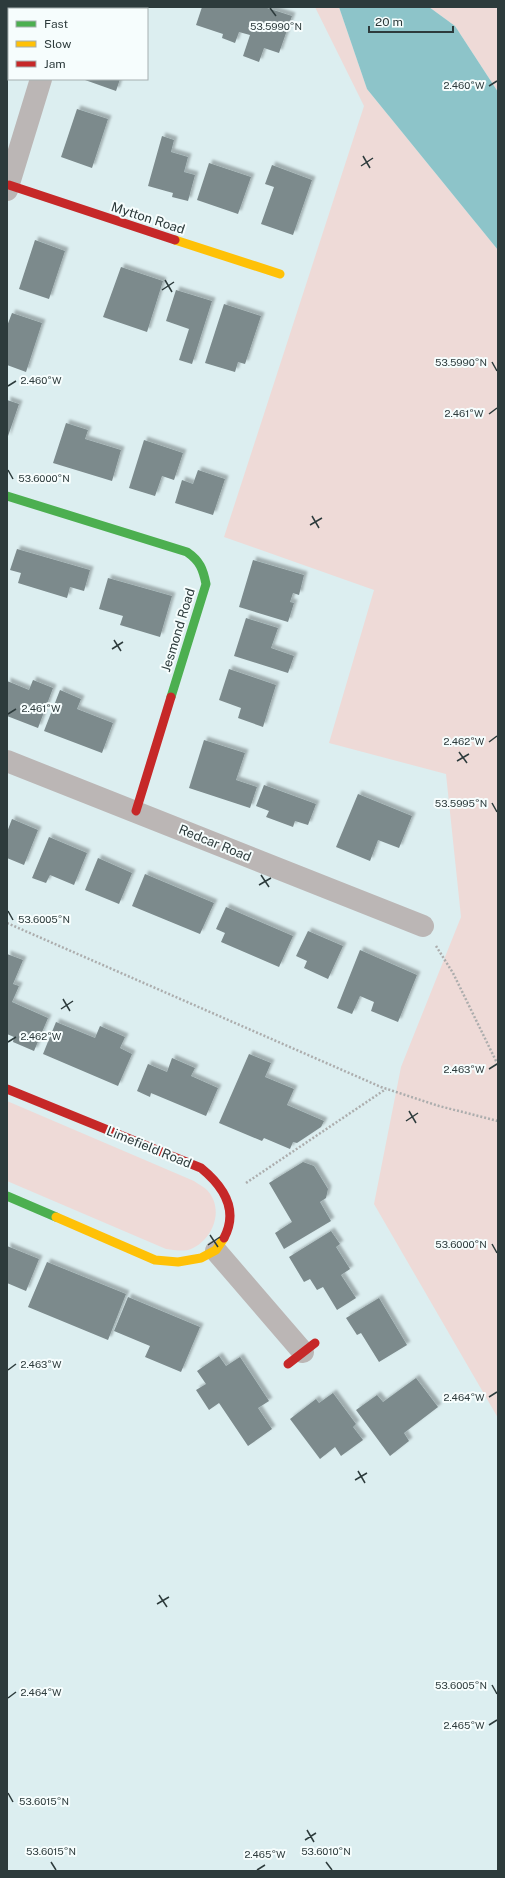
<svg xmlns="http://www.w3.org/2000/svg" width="505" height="1878" viewBox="0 0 505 1878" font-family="'Public Sans',sans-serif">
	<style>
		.green { fill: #eedad7 }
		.water { fill: #8dc4c9 }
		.building { fill: #7c8a8c; filter: url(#shadow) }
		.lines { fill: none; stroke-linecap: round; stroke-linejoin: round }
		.path { stroke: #acadad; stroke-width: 2.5; stroke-dasharray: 2 2; stroke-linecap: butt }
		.street { stroke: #bbb6b5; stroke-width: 22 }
		.fast { stroke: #4caf50; stroke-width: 9 }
		.slow { stroke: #ffc107; stroke-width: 9 }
		.jam { stroke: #c62828; stroke-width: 9 }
		.ticks { fill: none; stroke: #2d3b3c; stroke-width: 1.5 }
		.labels { text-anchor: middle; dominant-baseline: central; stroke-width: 4; stroke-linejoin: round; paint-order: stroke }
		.street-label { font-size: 13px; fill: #2d3b3c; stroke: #f6fdfd }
		.ticks-label { font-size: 10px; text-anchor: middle; fill: #2d3b3c; stroke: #f6fdfd; stroke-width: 4; stroke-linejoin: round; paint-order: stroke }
	</style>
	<defs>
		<filter id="shadow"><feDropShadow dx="3.5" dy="-3.5" stdDeviation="1" flood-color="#0004"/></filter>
	</defs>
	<rect width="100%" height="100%" fill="#dceef0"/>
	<path class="green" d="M315 7H339L367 89 498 250V1418L374 1204 401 1067 461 917 446 774 329 743 374 590 224 537 364 106Z
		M429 7H498V92L455 26Z
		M7 1101 194 1181C198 1184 204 1187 207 1190 225 1209 213 1240 191 1249 184 1252 174 1250 166 1249L7 1181Z"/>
	<path class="water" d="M339 7H429L455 26 498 92V250L367 89Z"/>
	<path class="building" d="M7 7H13V9H9L7 26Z
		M109 7H143L142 9H115Z
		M202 7H264L292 16 279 53 264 48 259 62 243 56 250 35 239 32 235 43 222 38 223 34 196 25Z
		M86 79H120L116 91 85 80Z
		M77 109 108 119 92 168 61 157Z
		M162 136 174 140 171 152 188 157 184 172 195 175 188 201 172 197 173 193 148 186Z
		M209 163 251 177 238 214 197 200Z
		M272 165 312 180 293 235 261 224 274 187 265 184Z
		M35 240 65 251 49 299 19 289Z
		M121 267 163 281 147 332 103 317Z
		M176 290 212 301 192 364 179 360 189 329 166 321Z
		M224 304 261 316 245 364 238 362 235 372 205 363Z
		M12 313 42 323 26 372 7 365V326Z
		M7 400 19 404 7 439Z
		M66 423 88 430 85 439 121 450 112 481 53 463Z
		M144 440 183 453 174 480 162 476 155 496 129 488Z
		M198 470 225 479 213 515 175 503 182 480 193 484Z
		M17 549 90 570 84 591 70 587 67 598 18 583 21 573 10 570Z
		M253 560 304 575 299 595 293 593 290 602 294 603 288 622 239 607Z
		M108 578 172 596 160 637 120 625 123 616 99 609Z
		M246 618 278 628 271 648 294 656 288 673 234 656Z
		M229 669 276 685 263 727 238 718 241 708 219 700Z
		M33 680 53 688 38 728 7 716V681L29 690Z
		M60 690 81 699 77 709 113 723 102 753 44 731Z
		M204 740 245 753 236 780 257 787 250 808 189 788Z
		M264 785 316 804 308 825 295 821 293 827 266 817 269 811 256 806Z
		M358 794 412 816 399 848 378 840 370 861 336 847Z
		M12 819 38 830 24 865 7 858V832Z
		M49 837 87 853 74 885 50 875 46 883 32 878Z
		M98 858 132 873 119 904 85 890Z
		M145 874 214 903 200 934 132 906Z
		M226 907 293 936 279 967 221 942 225 933 216 929Z
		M308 931 343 946 328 979 304 968 307 961 296 956Z
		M360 950 417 975 398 1022 371 1011 374 1002 360 996 352 1014 337 1008Z
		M7 954 23 960 13 984 19 986 12 1002 48 1018 34 1051 13 1042 14 1037 7 1034Z
		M56 1022 95 1038 100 1026 125 1037 120 1048 132 1054 118 1086 43 1054Z
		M249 1054 271 1063 265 1077 294 1089 287 1105 324 1121 321 1127 297 1143 293 1142 290 1149 264 1138 262 1141 219 1123Z
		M172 1058 195 1068 191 1076 218 1088 206 1116 151 1093 150 1097 137 1091 148 1064 167 1072Z
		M303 1162 314 1166 328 1189 326 1198 320 1202 331 1221 284 1249 275 1233 292 1222 269 1183Z
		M331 1231 340 1244 336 1247 350 1269 341 1275 356 1298 337 1310 323 1287 317 1290 310 1279 304 1282 289 1257Z
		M7 1246 39 1259 26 1291 7 1283Z
		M47 1262 126 1294 108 1340 28 1307Z
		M128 1297 200 1327 181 1372 145 1357 150 1346 114 1331Z
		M379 1298 407 1345 379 1362 361 1333 357 1335 346 1318Z
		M219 1356 226 1366 240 1357 269 1401 258 1408 272 1429 248 1446 219 1403 209 1410 196 1390 206 1384 197 1371Z
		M416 1378 438 1407 404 1433 409 1441 390 1456 356 1410 377 1395 383 1402Z
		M333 1393 356 1424 353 1427 363 1440 341 1456 335 1447 320 1459 290 1419 316 1399 319 1403Z"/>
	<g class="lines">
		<path class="path" d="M7 923 381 1087 439 1106 498 1121
			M436 946 453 973 498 1065
			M246 1183 386 1089"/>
		<path class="street" d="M62 9 63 7
			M7 190 41 79
			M7 761 423 926
			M216 1251 303 1352"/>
		<path class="fast" d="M7 496 187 552C200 561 203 569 206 584L171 697
			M7 1196 56 1217"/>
		<path class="slow" d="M175 240 280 274
			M56 1217 155 1260 178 1262 201 1258 216 1250 224 1238"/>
		<path class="jam" d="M9 185 175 240
			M136 811 171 697
			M7 1089 201 1168C223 1186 239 1210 224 1238
			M288 1364 315 1343"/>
	</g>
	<path class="ticks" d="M270 8 276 16M489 86 497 81M363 156 370 168M361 166 373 158M165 280 172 292M162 290 174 282M492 362 497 371M8 386 16 381M489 414 497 408M8 470 13 479M312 516 319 528M310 525 322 518M114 640 121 651M112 649 123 642M8 714 16 709M489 742 497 736M459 752 467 763M457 761 469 754M492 803 497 812M261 875 269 887M259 885 271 878M8 911 13 920M63 999 70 1011M61 1009 73 1001M8 1042 16 1037M489 1069 497 1064M409 1111 416 1123M406 1121 418 1113M210 1235 218 1247M492 1244 497 1253M208 1245 220 1237M8 1370 16 1364M489 1397 497 1392M358 1471 365 1483M355 1480 367 1473M159 1595 167 1607M157 1604 169 1597M492 1685 497 1694M8 1698 16 1692M489 1725 497 1720M8 1793 13 1802M307 1830 314 1842M305 1840 316 1833M51 1862 56 1870M326 1862 332 1870M257 1870 265 1865"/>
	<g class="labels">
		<g class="street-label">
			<text transform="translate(148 218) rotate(18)">Mytton Road</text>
			<text transform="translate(178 630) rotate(-73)">Jesmond Road</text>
			<text transform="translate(215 843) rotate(22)">Redcar Road</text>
			<text transform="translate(149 1147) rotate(22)">Limefield Road</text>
		</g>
	</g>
	<g class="ticks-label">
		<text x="276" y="30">53.5990°N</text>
		<text x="464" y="89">2.460°W</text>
		<text x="461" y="366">53.5990°N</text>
		<text x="41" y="384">2.460°W</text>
		<text x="464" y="417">2.461°W</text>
		<text x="44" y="482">53.6000°N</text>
		<text x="41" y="712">2.461°W</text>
		<text x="464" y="745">2.462°W</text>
		<text x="461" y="807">53.5995°N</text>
		<text x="44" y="923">53.6005°N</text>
		<text x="41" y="1040">2.462°W</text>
		<text x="464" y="1073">2.463°W</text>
		<text x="461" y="1248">53.6000°N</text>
		<text x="41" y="1368">2.463°W</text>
		<text x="464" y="1401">2.464°W</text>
		<text x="461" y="1689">53.6005°N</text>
		<text x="41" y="1696">2.464°W</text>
		<text x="464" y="1729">2.465°W</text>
		<text x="44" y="1805">53.6015°N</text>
		<text x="51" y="1855">53.6015°N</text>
		<text x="326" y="1855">53.6010°N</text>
		<text x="265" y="1858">2.465°W</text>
	</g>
	<rect width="505" height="1878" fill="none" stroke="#2d3b3c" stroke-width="16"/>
	<rect x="8" y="8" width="140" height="72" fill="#f6fdfd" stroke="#a6afb0"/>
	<rect x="16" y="21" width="20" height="6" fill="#4caf50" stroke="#a6afb0"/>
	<text x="44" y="28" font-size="12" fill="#2d3b3c">Fast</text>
	<rect x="16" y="41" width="20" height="6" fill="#ffc107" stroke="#a6afb0"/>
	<text x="44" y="48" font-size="12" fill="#2d3b3c">Slow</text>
	<rect x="16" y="61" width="20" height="6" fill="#c62828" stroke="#a6afb0"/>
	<text x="44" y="68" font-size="12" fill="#2d3b3c">Jam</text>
	<path d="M369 26v6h84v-6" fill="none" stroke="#2d3b3c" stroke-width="2"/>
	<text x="375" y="26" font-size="12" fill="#2d3b3c" stroke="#f6fdfd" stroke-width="3" paint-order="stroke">20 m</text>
</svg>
